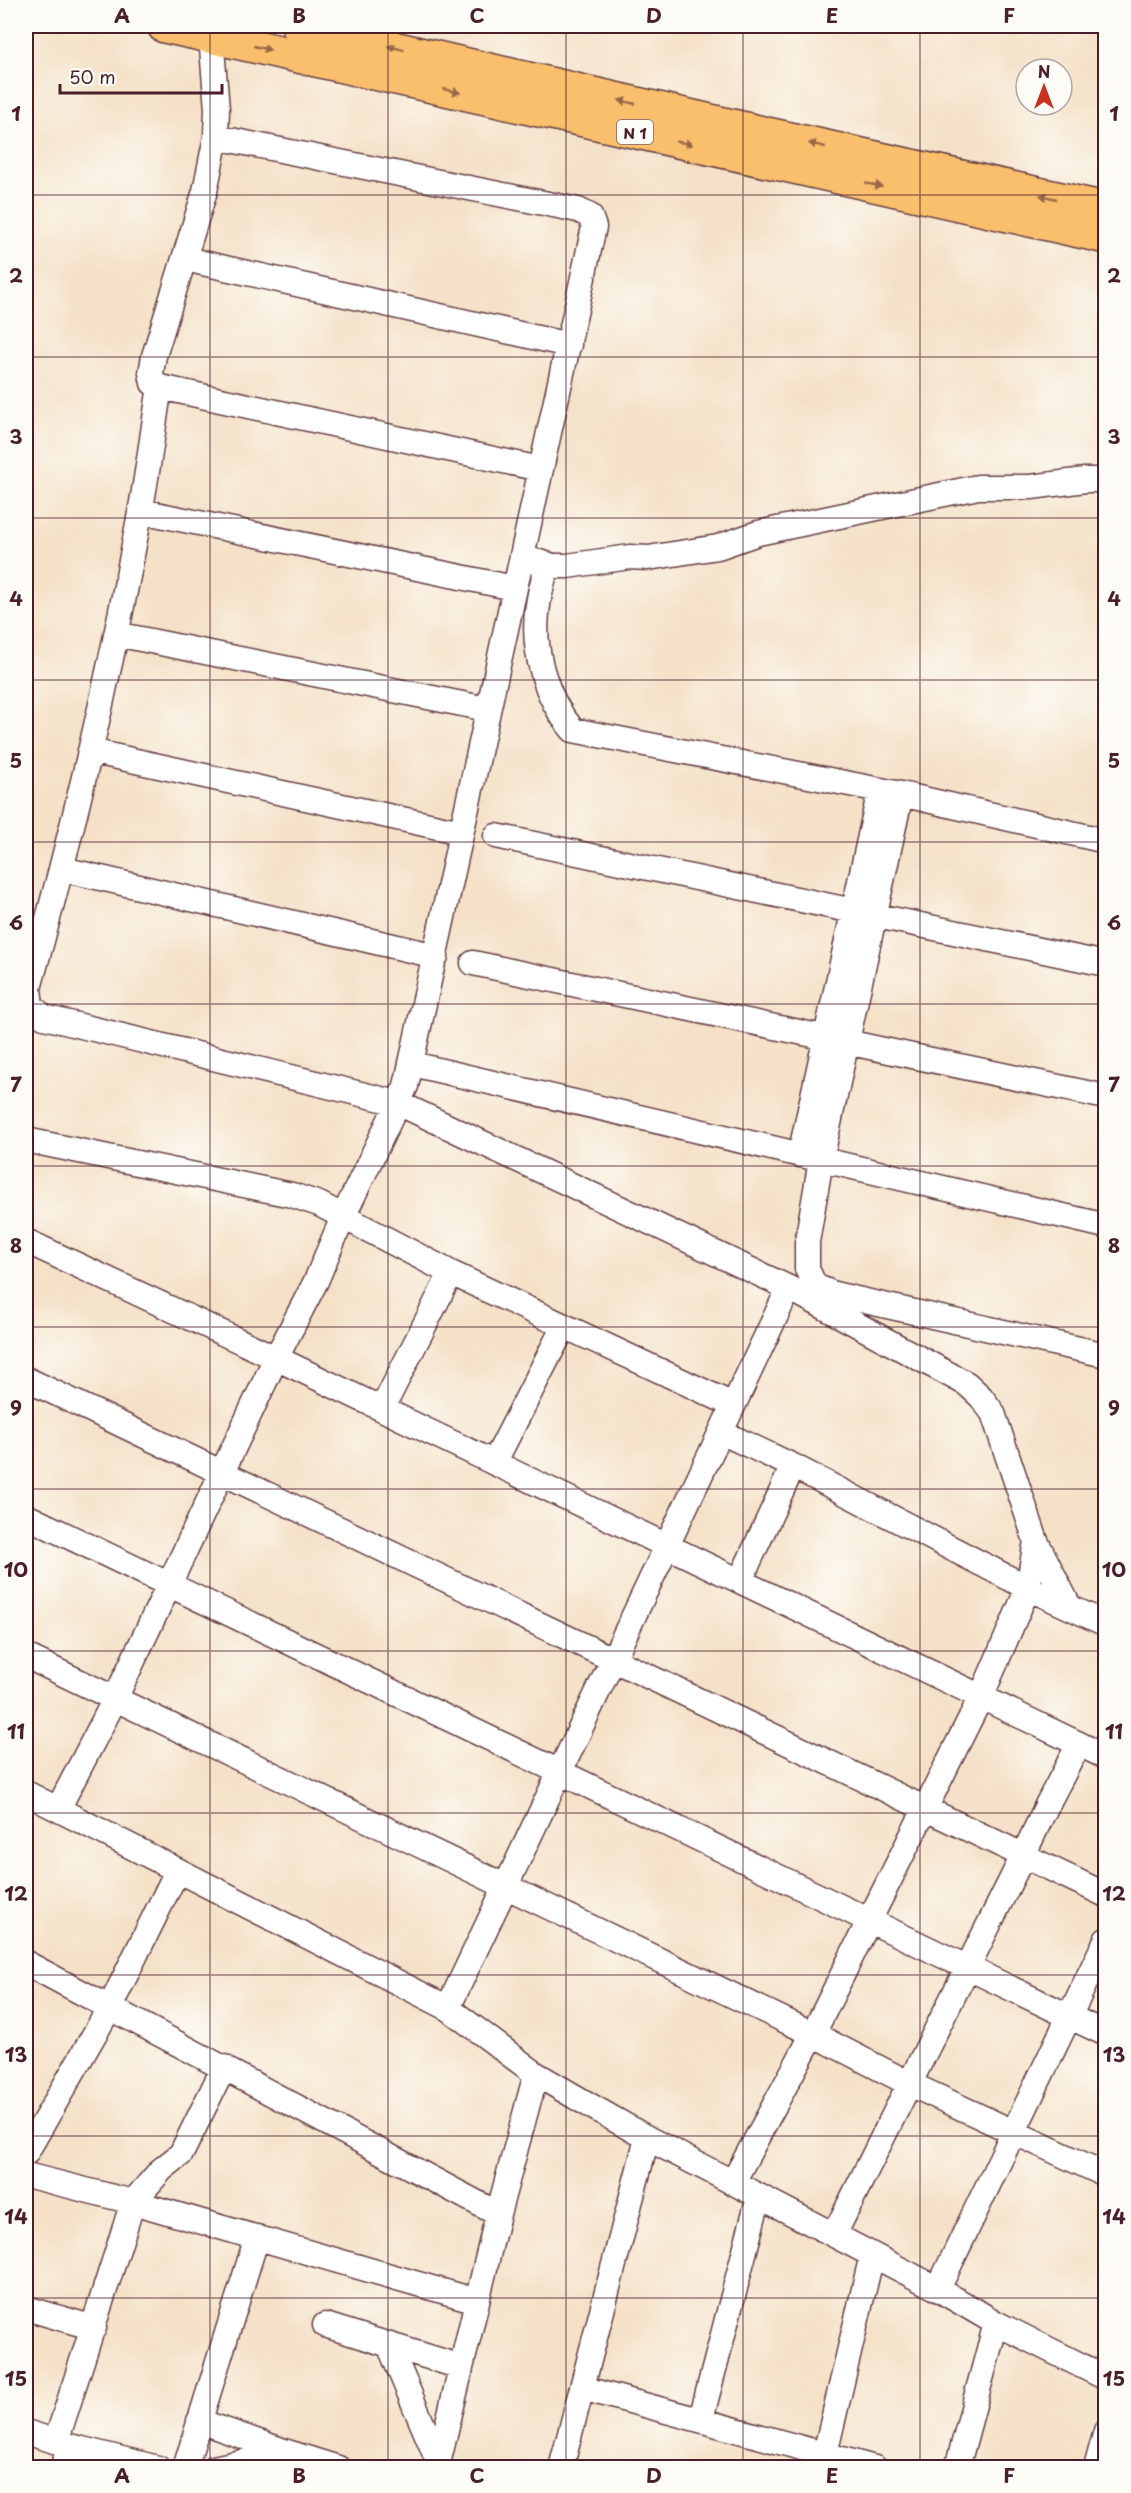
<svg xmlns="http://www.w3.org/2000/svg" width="1131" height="2493" viewBox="0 0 1131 2493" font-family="'Playpen Sans',sans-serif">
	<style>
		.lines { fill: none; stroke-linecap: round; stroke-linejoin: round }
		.street-casing { stroke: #643c42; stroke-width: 27 }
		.highway-casing { stroke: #643c42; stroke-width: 36 }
		.street { stroke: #fff; stroke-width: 24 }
		.highway { stroke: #f9bf6d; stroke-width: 33 }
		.oneway { fill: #996749 }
		.grid { fill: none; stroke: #4a1f2b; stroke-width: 1.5; stroke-opacity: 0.55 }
		.labels { text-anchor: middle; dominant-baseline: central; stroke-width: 4.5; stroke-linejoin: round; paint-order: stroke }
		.shield { fill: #fdfcf7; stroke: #806168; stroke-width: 1.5 }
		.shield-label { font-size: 15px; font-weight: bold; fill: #4a1f2b }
		.neatline { fill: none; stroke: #4a1f2b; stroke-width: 2 }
		.grid-label { font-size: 20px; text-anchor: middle; font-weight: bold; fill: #4a1f2b }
	</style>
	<rect width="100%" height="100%" fill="#fdfcf7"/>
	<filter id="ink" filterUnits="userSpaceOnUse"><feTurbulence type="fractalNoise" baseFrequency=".0167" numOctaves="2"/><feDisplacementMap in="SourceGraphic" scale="12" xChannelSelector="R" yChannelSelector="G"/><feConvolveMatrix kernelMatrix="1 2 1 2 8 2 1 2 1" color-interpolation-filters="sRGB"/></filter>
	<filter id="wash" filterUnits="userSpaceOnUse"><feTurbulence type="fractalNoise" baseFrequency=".008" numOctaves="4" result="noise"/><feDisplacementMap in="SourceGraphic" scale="24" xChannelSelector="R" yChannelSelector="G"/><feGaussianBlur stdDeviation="1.35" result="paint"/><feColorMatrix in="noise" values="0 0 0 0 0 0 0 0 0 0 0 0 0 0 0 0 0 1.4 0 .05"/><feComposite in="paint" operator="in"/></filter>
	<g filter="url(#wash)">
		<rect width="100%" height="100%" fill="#f4e1c7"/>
	</g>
	<g filter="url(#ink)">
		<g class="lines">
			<g class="street-casing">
				<path id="street" d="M211 36 217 109 216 137 205 191 154 356 151 373 153 383 160 387 540 469
					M185 259 569 345
					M160 387C153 429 148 471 140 513 111 673 73 831 29 988L31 1006 44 1017 398 1103 789 1288 967 1384 981 1397 993 1413 1036 1541 1028 1588 981 1697 869 1921 813 2034 733 2182
					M141 511 514 588
					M532 560 554 566H567L630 557 648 558 718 547 758 533 978 487H1031L1085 480H1106
					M547 564C544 578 540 591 538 605 531 648 545 698 573 730L901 794 1106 841
					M116 634 487 709
					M90 751 461 832
					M901 794 821 1160 807 1242V1269L815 1286 834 1294 1106 1355
					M496 836 1106 964
					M62 869 436 956
					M473 963 1106 1097
					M412 1064 1106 1226
					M26 1140 292 1195 319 1204 451 1273 733 1405
					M800 1155 880 790
					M26 1241 276 1358 1106 1757
					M26 1379 1106 1895
					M382 1409 451 1273
					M721 1432 793 1466 1028 1588 1106 1624
					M494 1463 564 1326
					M26 1516 1106 2034
					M1036 1541 1069 1606
					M740 1581 793 1466
					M26 1656 813 2034 910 2084 1106 2175
					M26 1793 448 2008 536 2074 584 2102 647 2138 938 2289 996 2323 1106 2378
					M58 1809 115 1699 276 1358 316 1281 343 1217 406 1086 594 227 590 216 578 210 216 137
					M26 1963 498 2214
					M448 2008 789 1288
					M26 2153 109 2009 177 1871
					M26 2175 133 2202 477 2301
					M834 2235 1023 1856 1048 1803 1079 1744
					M938 2289 1106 1940
					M26 2308 94 2328
					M325 2325 461 2367
					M389 2345 438 2461
					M582 2388 875 2468
					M701 2419 759 2196
					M199 2421 287 2452 338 2468
					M26 2432 70 2446 158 2468
					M56 2442 133 2202 161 2170 181 2154 224 2067
					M825 2454 872 2255
					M62 2468 70 2446
					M185 2468 257 2237
					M214 2468 287 2452
					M437 2468 498 2214 536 2074
					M561 2468 647 2138
					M957 2468 996 2323
					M1096 2468 1106 2431"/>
			</g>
			<g class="highway-casing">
				<path id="highway" d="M164 26 1106 237
					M298 26 763 133 1106 209"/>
			</g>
			<use href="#street" class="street"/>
			<use href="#highway" class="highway"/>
		</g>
		<defs><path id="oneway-solid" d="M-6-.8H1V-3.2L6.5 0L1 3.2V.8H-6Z" transform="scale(1.5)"/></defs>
		<g class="oneway">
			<use href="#oneway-solid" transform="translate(262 48) rotate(13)"/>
			<use href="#oneway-solid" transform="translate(396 48) rotate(-167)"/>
			<use href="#oneway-solid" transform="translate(452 91) rotate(13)"/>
			<use href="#oneway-solid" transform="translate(627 102) rotate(-167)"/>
			<use href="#oneway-solid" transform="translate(684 143) rotate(12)"/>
			<use href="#oneway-solid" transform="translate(817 145) rotate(-167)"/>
			<use href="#oneway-solid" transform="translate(874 185) rotate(12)"/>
			<use href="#oneway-solid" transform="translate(1048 197) rotate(-167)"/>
		</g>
	</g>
	<path class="grid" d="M210 26V2468M388 26V2468M566 26V2468M743 26V2468M920 26V2468M26 195H1106M26 357H1106M26 518H1106M26 680H1106M26 842H1106M26 1004H1106M26 1166H1106M26 1327H1106M26 1489H1106M26 1651H1106M26 1813H1106M26 1975H1106M26 2136H1106M26 2298H1106"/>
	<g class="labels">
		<rect class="shield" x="617" y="120" width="36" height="24" rx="4.5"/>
		<g class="shield-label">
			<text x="635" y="132">N 1</text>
		</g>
	</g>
	<rect width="1131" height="2493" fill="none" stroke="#fdfcf7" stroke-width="66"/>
	<g transform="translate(1044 87)"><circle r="28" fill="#fdfcf7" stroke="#b5a4a5" stroke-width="1.5"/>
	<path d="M0-4.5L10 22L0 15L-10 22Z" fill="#c8321e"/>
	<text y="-9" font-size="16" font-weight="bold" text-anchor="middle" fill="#4a1f2b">N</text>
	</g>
	<path d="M60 84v9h162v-9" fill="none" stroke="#4a1f2b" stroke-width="3"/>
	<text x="69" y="84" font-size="18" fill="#4a1f2b" stroke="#fdfcf7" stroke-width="4.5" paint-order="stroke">50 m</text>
	<rect x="33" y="33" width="1065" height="2427" class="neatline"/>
	<g class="grid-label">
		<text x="122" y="23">A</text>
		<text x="299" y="23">B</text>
		<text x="477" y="23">C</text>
		<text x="654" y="23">D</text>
		<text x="832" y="23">E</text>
		<text x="1009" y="23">F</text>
		<text x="16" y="121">1</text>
		<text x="1114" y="121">1</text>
		<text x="16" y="283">2</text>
		<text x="1114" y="283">2</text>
		<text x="16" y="444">3</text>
		<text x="1114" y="444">3</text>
		<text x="16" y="606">4</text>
		<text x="1114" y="606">4</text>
		<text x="16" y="768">5</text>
		<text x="1114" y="768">5</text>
		<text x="16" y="930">6</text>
		<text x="1114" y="930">6</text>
		<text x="16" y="1092">7</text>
		<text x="1114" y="1092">7</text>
		<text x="16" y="1253">8</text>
		<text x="1114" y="1253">8</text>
		<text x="16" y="1415">9</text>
		<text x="1114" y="1415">9</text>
		<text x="16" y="1577">10</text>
		<text x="1114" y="1577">10</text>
		<text x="16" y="1739">11</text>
		<text x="1114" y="1739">11</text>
		<text x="16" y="1901">12</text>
		<text x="1114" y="1901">12</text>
		<text x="16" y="2062">13</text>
		<text x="1114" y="2062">13</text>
		<text x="16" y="2224">14</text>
		<text x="1114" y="2224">14</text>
		<text x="16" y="2386">15</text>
		<text x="1114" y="2386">15</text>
		<text x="122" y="2483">A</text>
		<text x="299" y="2483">B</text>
		<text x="477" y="2483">C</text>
		<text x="654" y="2483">D</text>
		<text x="832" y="2483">E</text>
		<text x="1009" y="2483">F</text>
	</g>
</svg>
